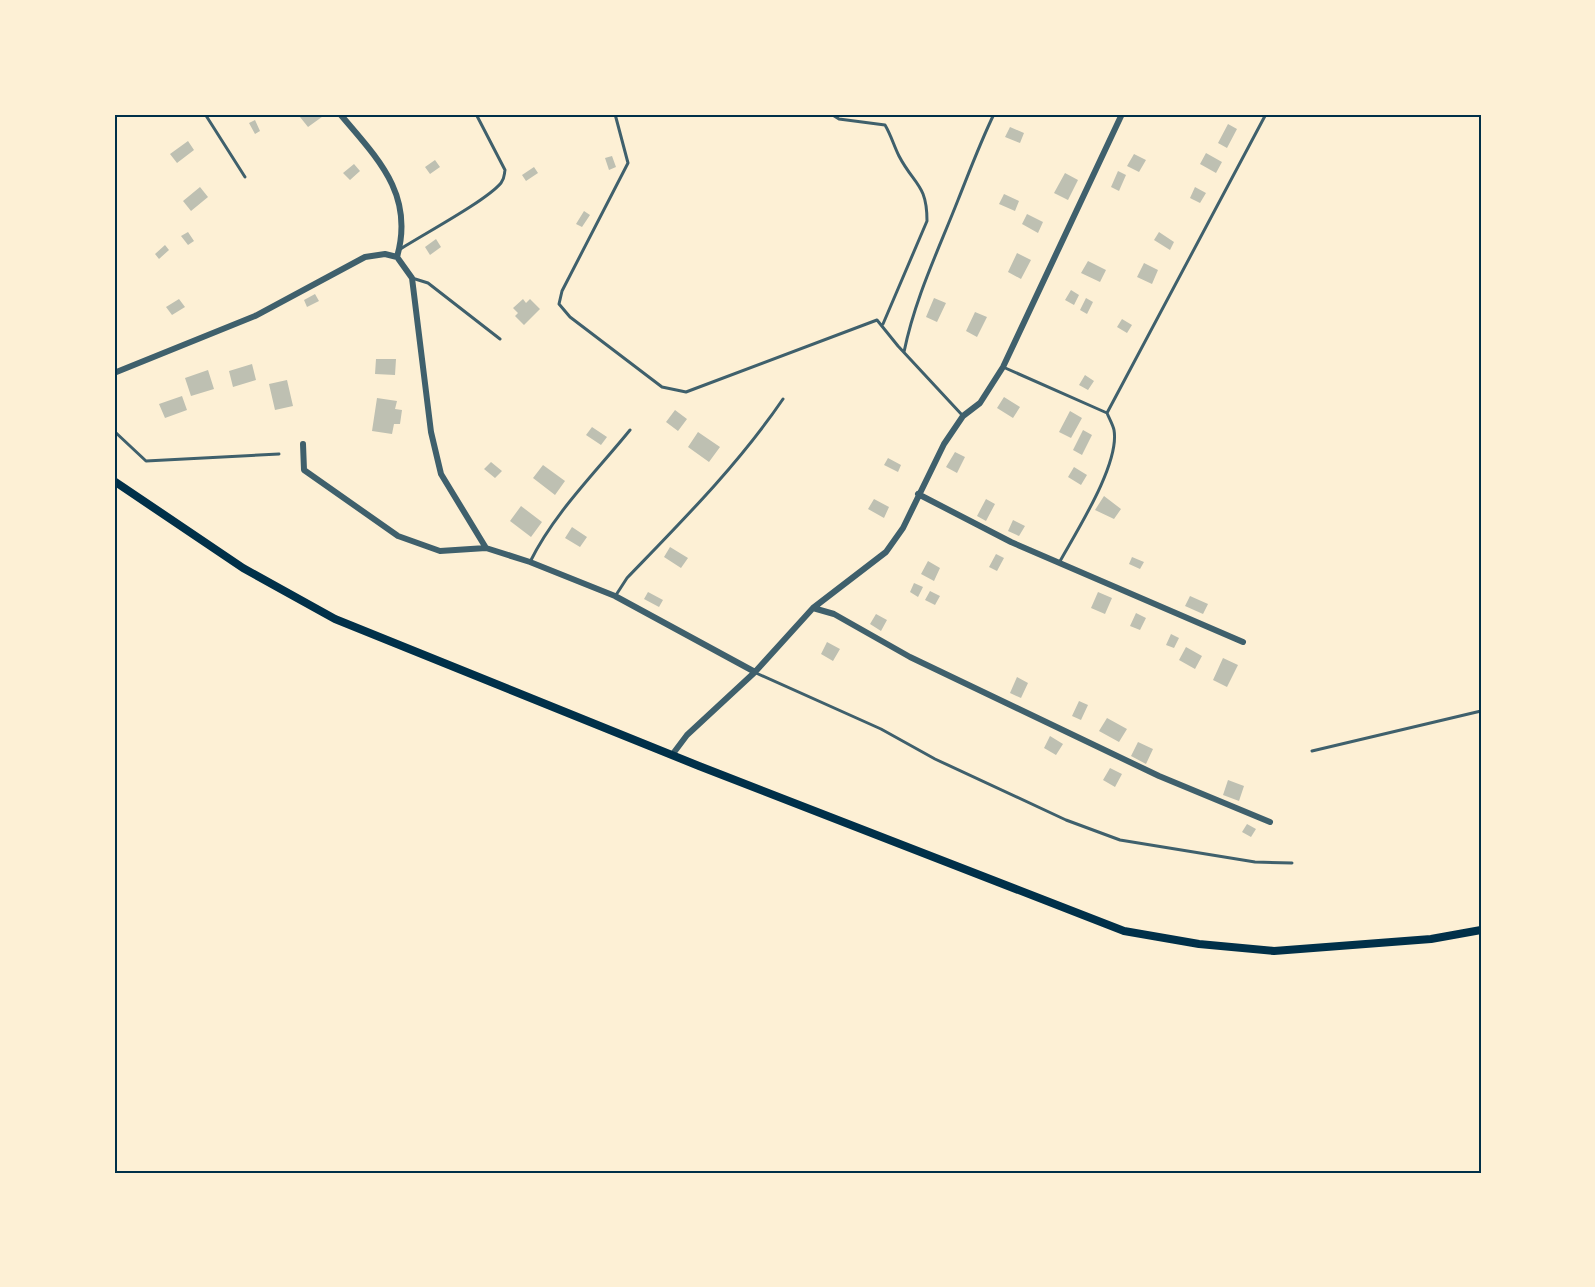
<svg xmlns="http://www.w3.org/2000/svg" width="1595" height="1287" viewBox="0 0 1595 1287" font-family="'Source Sans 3',sans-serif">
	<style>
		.building { fill: #bec0b2 }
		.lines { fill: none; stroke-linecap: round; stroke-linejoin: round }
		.service { stroke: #3f606c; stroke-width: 3 }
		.minor { stroke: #3f606c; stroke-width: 6 }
		.secondary { stroke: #003049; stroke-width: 8 }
		.neatline { fill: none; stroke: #003049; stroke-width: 2 }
	</style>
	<rect width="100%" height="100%" fill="#fdf0d5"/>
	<path class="building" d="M304 114H326L308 127 300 117Z
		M255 120 260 131 255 134 249 123Z
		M1228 124 1237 129 1227 148 1218 143Z
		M1010 127 1024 133 1020 143 1005 137Z
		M188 141 194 150 177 163 170 154Z
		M1206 153 1222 162 1216 173 1200 164Z
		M1134 154 1146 160 1139 172 1127 166Z
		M612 156 616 167 609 170 605 158Z
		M435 160 440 167 430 174 425 167Z
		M354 164 360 171 350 180 343 173Z
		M534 167 538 173 526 181 522 175Z
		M1118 171 1126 175 1119 191 1111 187Z
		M1065 173 1078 180 1068 200 1054 193Z
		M200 187 208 197 191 211 183 201Z
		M1195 187 1206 193 1200 203 1190 198Z
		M1004 194 1019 201 1015 211 999 204Z
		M584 211 590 215 582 227 576 224Z
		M1027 214 1043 222 1038 233 1022 224Z
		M188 232 194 241 188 245 181 236Z
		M1159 232 1174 242 1170 250 1154 240Z
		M436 239 441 247 430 255 425 247Z
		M165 245 169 250 159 259 155 254Z
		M1017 253 1031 260 1021 279 1008 272Z
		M1088 261 1106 270 1100 282 1081 273Z
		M1144 263 1158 270 1152 284 1137 277Z
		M1071 290 1079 295 1074 305 1065 300Z
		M315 294 319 301 307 307 304 300Z
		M934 298 946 303 937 322 926 317Z
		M1086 298 1093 302 1087 314 1080 310Z
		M179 299 185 307 172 315 166 307Z
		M523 299 526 303 530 299 540 309 524 325 515 316 518 313 513 308Z
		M975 312 987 317 977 337 966 331Z
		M1122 319 1132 325 1127 333 1117 327Z
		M376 359H396L395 375 375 374Z
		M252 364 256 380 233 387 229 371Z
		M208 370 214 389 191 396 185 378Z
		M1085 375 1094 381 1088 390 1079 385Z
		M287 380 293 406 275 410 269 384Z
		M182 396 187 410 165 418 159 404Z
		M1004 397 1020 407 1013 418 997 408Z
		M377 398 397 401 395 409 402 410 400 424H394L392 434 372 431Z
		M675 410 687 419 678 431 666 422Z
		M1070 411 1082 418 1071 438 1059 432Z
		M592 427 607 437 601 445 586 435Z
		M1083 430 1092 435 1082 455 1073 450Z
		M698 432 720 447 709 462 688 447Z
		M955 452 965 457 957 473 946 467Z
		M888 458 901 465 898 472 884 465Z
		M491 462 502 471 495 478 484 469Z
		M543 465 565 481 555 495 533 478Z
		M1074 467 1087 475 1081 485 1068 477Z
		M1104 496 1121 509 1114 519 1095 510Z
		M874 499 889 507 884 518 868 509Z
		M986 499 995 504 986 521 977 516Z
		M521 506 542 522 531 537 510 521Z
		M1013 520 1025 526 1019 536 1008 531Z
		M572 527 587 537 580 547 565 538Z
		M670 547 688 558 681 568 664 557Z
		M996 554 1004 558 997 571 989 567Z
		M1132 557 1144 562 1140 569 1129 564Z
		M928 561 940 568 934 581 921 574Z
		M914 583 923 587 918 597 910 592Z
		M930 591 940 596 935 605 925 600Z
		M648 592 663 600 659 607 644 599Z
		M1098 592 1112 598 1105 614 1091 608Z
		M1190 596 1208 604 1203 614 1185 606Z
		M1136 613 1146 618 1140 630 1130 626Z
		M876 614 887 620 881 631 870 624Z
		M1171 634 1179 638 1174 648 1166 645Z
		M827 642 840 649 833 661 821 654Z
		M1186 647 1202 656 1195 669 1179 660Z
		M1223 658 1238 665 1227 687 1213 680Z
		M1017 677 1028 683 1021 698 1010 693Z
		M1079 701 1088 705 1081 720 1072 716Z
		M1107 718 1127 729 1119 742 1099 731Z
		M1050 736 1063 744 1056 755 1044 748Z
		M1138 742 1153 749 1146 764 1131 756Z
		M1110 768 1122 774 1115 787 1103 780Z
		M1228 780 1244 786 1239 801 1223 795Z
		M1247 824 1256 829 1251 837 1242 832Z"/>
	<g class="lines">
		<path class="service" d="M205 114 245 177
			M615 114 628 163 562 291 559 304 570 317 662 387 686 392 877 320 898 346 963 416
			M831 114 839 119 885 125C891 135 894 146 899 156 914 185 927 184 927 221L883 324
			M399 250C422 235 486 201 501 183 505 178 504 175 505 170L476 114
			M412 278 428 283 500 339
			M904 352C915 298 938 251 958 200 970 170 980 143 994 114
			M1003 367 1107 413C1109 418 1113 425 1114 430 1120 464 1076 532 1059 563
			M1107 413 1266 114
			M114 431 146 461 279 454
			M530 562C554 513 596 472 630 430
			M616 595 627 578C682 521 738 465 783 399
			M756 673 881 729 935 759 1066 820 1120 840 1255 862 1292 863
			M1312 751 1481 711"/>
		<path class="minor" d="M340 114C377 158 415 194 397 257
			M114 373 255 316 365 257 385 254 397 257 412 278 431 432 441 474 486 548 530 562 615 596 755 672
			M303 444 304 470 398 536 440 551 486 548
			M918 494 1011 542 1243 642
			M813 608 834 614 910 657 1159 776 1270 822
			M672 755 687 735 755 672 813 608 886 552 903 528 944 444 963 416 980 403 1003 367 1122 114"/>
		<path class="secondary" d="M114 481 243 568 335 619 699 766 1124 931 1199 944 1274 951 1431 939 1481 930"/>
	</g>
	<rect width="1595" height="1287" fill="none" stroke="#fdf0d5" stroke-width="231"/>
	<rect x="116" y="116" width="1364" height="1056" class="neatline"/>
</svg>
